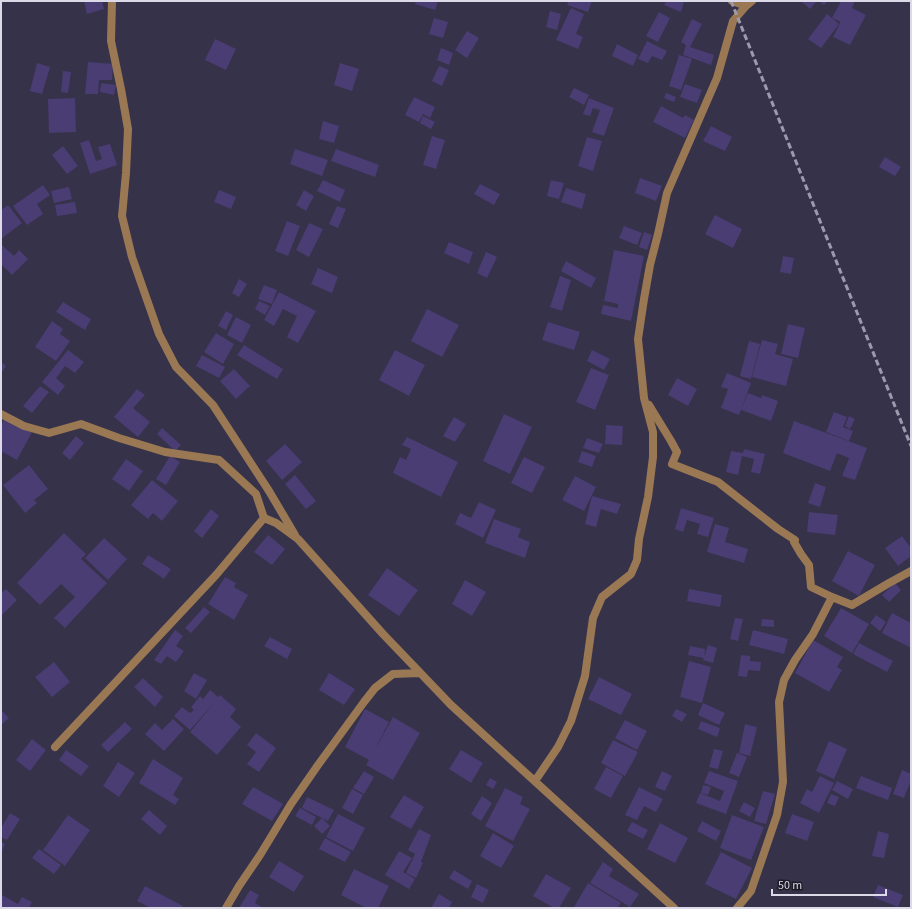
<svg xmlns="http://www.w3.org/2000/svg" width="912" height="909" viewBox="0 0 912 909" font-family="'Source Sans 3',sans-serif">
	<style>
		.building { fill: #493d73 }
		.lines { fill: none; stroke-linecap: round; stroke-linejoin: round }
		.street { stroke: #9a7853; stroke-width: 8 }
		.rail { stroke: #9d9aad; stroke-width: 3; stroke-dasharray: 6 3; stroke-linecap: butt }
	</style>
	<rect width="100%" height="100%" fill="#36324a"/>
	<path class="building" d="M84 1H102L104 9 87 14Z
		M416 1H438L435 10 415 4Z
		M569 1H592L588 12 567 5Z
		M666 1H681L684 2 681 12 664 5Z
		M801 1H817L810 9Z
		M819 1H828L824 5Z
		M841 1H855L852 8 866 15 850 45 833 37 841 21V22L832 18Z
		M571 8 584 14 576 34 583 37 578 49 556 40Z
		M550 11 561 14 557 30 546 27Z
		M659 12 670 18 658 42 646 36Z
		M827 14 839 24 821 48 808 39Z
		M434 18 448 22 443 38 429 34Z
		M692 19 702 24 690 47 714 55 711 65 683 55 686 45 681 42Z
		M467 31 479 38 467 58 455 50Z
		M215 39 236 49 226 70 205 60Z
		M647 41 667 51 662 60 652 56 648 63 638 59Z
		M617 44 638 55 633 66 612 56Z
		M441 48 453 53 449 65 437 60Z
		M679 55 692 59 681 90 669 86Z
		M88 62 113 64 112 80H99L98 94H85Z
		M37 63 50 67 42 94 30 91Z
		M340 63 359 69 352 91 334 85Z
		M439 66 449 70 442 86 432 81Z
		M63 71 71 72 68 93 61 92Z
		M101 83 116 85 114 95 100 92Z
		M685 84 702 90 697 103 680 97Z
		M574 88 589 95 584 105 569 97Z
		M666 93 676 97 674 102 664 98Z
		M414 97 435 107 430 118 423 114 419 122 405 115Z
		M75 98 76 132 49 133 48 99Z
		M589 98 614 108 604 136 592 132 600 110 593 108 590 116 583 114Z
		M661 106 683 118 685 115 694 120 685 138 653 122Z
		M423 116 435 122 431 129 420 123Z
		M323 121 339 126 334 143 319 139Z
		M711 126 732 137 725 151 703 141Z
		M432 136 445 140 436 169 423 165Z
		M587 137 602 141 593 171 578 166Z
		M89 140 96 161 102 159 98 147 110 144 117 165 90 174 80 143Z
		M63 146 78 166 67 174 52 155Z
		M295 149 328 160 322 176 290 164Z
		M336 149 379 165 375 177 331 161Z
		M885 157 901 167 895 176 879 167Z
		M640 178 662 186 656 201 635 193Z
		M323 180 345 190 340 202 317 191Z
		M551 180 564 183 559 199 547 196Z
		M480 184 500 194 494 205 474 194Z
		M43 185 50 195 37 204 43 214 27 225 13 206Z
		M69 187 72 199 54 203 51 191Z
		M566 188 586 194 582 209 561 202Z
		M219 190 236 197 231 209 214 202Z
		M304 190 314 196 306 211 296 205Z
		M75 202 77 213 57 216 55 205Z
		M8 205 22 223 1 239V210Z
		M337 206 346 209 338 228 329 224Z
		M715 215 742 229 733 248 705 234Z
		M287 221 300 226 288 256 275 251Z
		M309 223 323 229 309 257 296 250Z
		M624 226 642 233 637 245 619 238Z
		M644 232 652 235 647 250 639 247Z
		M449 242 473 252 469 264 444 253Z
		M1 245H2L14 256 19 250 28 259 12 275 1 264Z
		M614 250 644 256 631 321 601 314 603 305 618 308V304L604 301Z
		M486 252 497 257 487 278 477 273Z
		M783 256 794 258 791 274 780 272Z
		M566 261 596 278 591 288 561 271Z
		M318 268 338 277 332 293 311 284Z
		M560 276 571 280 562 311 550 307Z
		M239 279 247 284 239 297 232 293Z
		M264 285 277 290 272 304 258 299Z
		M279 292 316 311 298 343 287 337 297 316 283 309 274 326 264 320Z
		M259 301 270 306 265 315 255 309Z
		M63 302 91 319 85 330 56 312Z
		M427 309 459 325 442 357 411 341Z
		M226 311 233 315 226 330 218 326Z
		M236 317 251 325 242 343 227 335Z
		M52 321 63 329 60 334 70 341 56 361 35 347Z
		M548 322 580 332 574 350 542 340Z
		M788 324 805 328 798 358 781 354Z
		M216 333 234 344 223 364 204 352Z
		M762 340 778 344 775 354 793 359 786 386 752 377Z
		M749 341 760 344 751 379 740 376Z
		M244 345 283 369 277 379 237 355Z
		M68 350 84 362 75 373 65 366 56 378 65 386 58 395 42 382Z
		M395 350 425 365 409 396 379 380Z
		M592 350 610 359 604 370 587 361Z
		M202 355 225 367 219 378 196 366Z
		M1 362 6 366 1 373Z
		M591 368 609 375 595 410 576 402Z
		M234 369 250 386 236 399 220 381Z
		M727 373 751 383 739 415 721 408 728 389 721 387Z
		M677 378 697 389 688 406 668 395Z
		M40 386 49 392 32 413 23 406Z
		M137 389 145 395 133 408 150 422 138 437 114 417Z
		M748 393 761 398 762 395 778 401 771 421 741 410Z
		M834 412 847 417 843 427 853 431 849 441 826 432Z
		M504 414 532 427 510 474 483 461Z
		M849 416 855 419 850 429 845 426Z
		M454 417 466 424 455 442 443 436Z
		M5 418 32 432 17 460 1 451V426Z
		M794 421 867 448 855 480 842 476 849 458 837 453 830 471 783 453Z
		M606 425 623 426 622 445 605 444Z
		M162 428 181 445 175 451 157 434Z
		M76 436 84 443 70 460 62 453Z
		M407 437 458 462 441 497 393 473 400 457 406 460 411 449 402 445Z
		M587 438 603 444 599 453 583 448Z
		M285 444 302 462 282 480 266 461Z
		M744 449 765 454 760 474 751 472 754 459 742 456 738 475 726 472 731 451 743 453Z
		M582 451 596 456 592 467 578 462Z
		M170 456 180 462 166 485 156 479Z
		M524 457 545 467 532 493 511 483Z
		M126 459 143 471 129 491 112 479Z
		M29 465 48 489 34 500 37 503 25 513 3 485Z
		M295 475 316 501 306 509 285 484Z
		M575 476 596 487 584 511 562 500Z
		M152 480 178 501 162 521 153 513 148 519 131 505Z
		M815 483 826 487 820 507 808 503Z
		M592 496 621 504 617 514 601 509 596 527 585 524Z
		M479 502 496 510 483 538 455 524 460 513 471 518Z
		M681 508 714 518 708 537 697 534 700 524 687 520 683 532 675 529Z
		M211 509 219 516 202 538 194 531Z
		M809 512 838 515 835 535 807 532Z
		M494 519 521 529 518 537 530 542 525 558 485 543Z
		M715 524 729 528 725 542 748 549 744 563 707 552Z
		M64 533 86 554 81 559 107 583 65 628 54 618 75 597 61 584 40 605 17 583Z
		M268 535 285 549 272 565 254 552Z
		M902 536 911 548V556L898 566 885 548Z
		M104 538 127 559 108 580 85 558Z
		M848 551 875 565 859 596 832 581Z
		M148 555 171 569 164 579 142 564Z
		M387 568 418 590 399 616 368 595Z
		M225 577 236 583 234 587 248 595 234 620 208 604Z
		M465 580 486 592 472 616 452 604Z
		M895 583 901 590 889 602 882 595Z
		M6 589 17 600 1 616V593Z
		M689 589 722 595 720 607 687 601Z
		M204 607 210 612 191 633 185 628Z
		M841 608 869 624 852 653 824 636Z
		M892 613 911 623V648L882 633Z
		M876 615 886 622 880 631 870 623Z
		M735 618 743 619 738 641 730 639Z
		M762 619 774 620V627L761 626Z
		M175 630 183 636 176 646 184 651 176 662 167 656 161 664 154 660Z
		M753 630 788 639 784 654 749 645Z
		M270 637 292 649 287 659 264 646Z
		M813 640 843 657 837 667 842 670 829 692 795 673Z
		M859 643 893 661 887 672 853 654Z
		M708 645 717 648 713 663 703 660Z
		M690 646 705 649 704 658 688 655Z
		M741 655 750 656V661L761 662 760 671 748 670 747 677 738 676Z
		M689 661 711 667 702 703 680 697Z
		M54 662 70 682 52 697 35 677Z
		M194 673 207 680 196 699 184 691Z
		M329 673 355 689 344 705 319 690Z
		M599 677 632 694 621 715 588 699Z
		M143 678 163 697 155 707 134 687Z
		M210 690 218 697 220 695 236 709 230 717 241 727 217 755 190 732 214 703 190 730 174 716 182 707 190 713 194 710 191 707 200 696 203 699Z
		M703 703 725 713 719 725 698 715Z
		M365 709 389 722 374 751 393 717 420 733 393 780 366 765 369 760 345 747Z
		M676 709 687 714 682 722 672 716Z
		M1 710 9 718 1 725Z
		M173 719 184 729 164 751 145 734 155 723 162 730Z
		M625 720 647 731 637 750 615 738Z
		M701 721 720 728 717 737 698 729Z
		M125 722 132 729 108 752 101 745Z
		M745 724 757 727 750 756 739 753Z
		M256 733 276 748 259 772 247 764 256 752 247 745Z
		M32 739 46 750 30 771 16 760Z
		M613 740 638 752 625 776 601 763Z
		M829 741 847 749 834 779 816 771Z
		M714 749 723 751 718 769 709 767Z
		M66 750 89 766 81 776 59 760Z
		M461 750 483 763 471 783 449 769Z
		M737 753 747 757 739 777 729 773Z
		M153 759 183 778 173 795 179 799 175 805 139 783Z
		M118 762 135 773 119 797 103 786Z
		M606 767 623 776 611 798 594 789Z
		M902 770 911 774V780L904 798 893 794Z
		M364 771 374 777 364 794 353 788Z
		M662 771 672 776 665 791 655 787Z
		M709 771 738 781 726 814 696 803 700 793 720 801 724 791 704 783Z
		M820 776 834 783 819 813 800 803 807 789 812 792Z
		M861 776 892 788 888 800 856 788Z
		M490 778 497 782 493 789 486 785Z
		M837 781 853 789 848 799 832 790Z
		M703 785 711 787 708 795 701 793Z
		M253 787 283 804 272 821 242 804Z
		M639 787 663 799 656 812 644 806 637 820 625 815Z
		M505 788 523 797 520 804 530 809 513 841 485 826Z
		M352 789 363 795 353 814 342 808Z
		M763 791 775 794 766 824 754 821Z
		M831 794 839 797 835 806 827 803Z
		M404 795 424 807 411 829 390 817Z
		M482 796 492 803 481 821 471 814Z
		M307 797 334 810 328 821 302 808Z
		M744 802 755 808 750 817 739 811Z
		M300 808 316 817 312 825 295 816Z
		M149 810 167 826 160 835 141 819Z
		M10 813 20 819 7 840 1 837V828Z
		M338 814 365 828 353 851 326 837Z
		M792 814 814 822 807 841 785 833Z
		M68 815 90 830 65 866 43 850Z
		M732 815 764 827 751 860 720 848Z
		M322 818 330 826 322 834 314 826Z
		M702 821 721 831 716 841 697 831Z
		M632 822 648 830 643 839 627 831Z
		M660 823 688 838 675 863 647 849Z
		M419 829 431 835 421 862 423 863 416 878 406 873 415 854 408 850Z
		M878 831 889 834 884 858 872 856Z
		M493 833 514 846 501 868 480 856Z
		M325 838 351 852 345 862 319 849Z
		M1 842 5 844 1 853Z
		M39 849 61 865 54 874 32 858Z
		M399 851 412 858 403 872 415 879 409 889 385 875Z
		M721 852 752 868 736 899 705 884Z
		M279 861 304 876 294 892 269 877Z
		M603 862 613 869 609 876 639 894 630 907 590 883Z
		M354 869 389 886 378 908H366L341 895Z
		M454 870 472 881 468 889 449 878Z
		M546 874 571 888 559 908H554L533 896Z
		M588 883 621 903 618 907 620 908H576L574 907Z
		M477 884 489 890 483 903 471 897Z
		M878 885 903 895 898 907 873 897Z
		M145 886 183 906 181 908H164L162 907V908H151L137 901Z
		M250 890 259 895 255 903 263 908H239Z
		M439 894 452 902 449 908H431Z
		M2 895 18 904 22 897 32 902 29 908H3L1 907V898Z"/>
	<g class="lines">
		<path class="street" d="M112 1 111 41 121 89 128 129 126 173 122 216 132 257 159 334 176 367 213 405 269 491 295 535
			M732 1 746 6
			M649 405 671 441 677 452 672 464 718 482 778 529 795 540 794 542 801 554 809 565 811 587 832 597 852 605 889 583 911 571
			M1 414 24 426 49 433 81 424 119 438 165 452 219 460 256 494 264 518 276 523 298 539 383 634 451 705 674 908
			M55 747 216 575 264 518
			M535 781 558 747 571 721 585 676 593 618 602 597 631 574 637 560 639 539 648 497 653 457V432L644 398 638 339 644 299 650 265 658 234 667 193 717 78 733 21 746 6 752 1
			M226 908 239 886 260 855 291 804 318 765 364 702 375 688 393 674 420 673
			M737 908 751 891 777 815 783 782 779 702 784 680 795 660 813 634 832 597"/>
		<path class="rail" d="M731 1 911 446"/>
	</g>
	<rect width="912" height="909" fill="none" stroke="#dcd9e9" stroke-width="4"/>
	<path d="M772 889v6h114v-6" fill="none" stroke="#dcd9e9" stroke-width="2"/>
	<text x="778" y="889" font-size="12" fill="#dcd9e9" stroke="#1d1c26" stroke-width="3" paint-order="stroke">50 m</text>
</svg>
